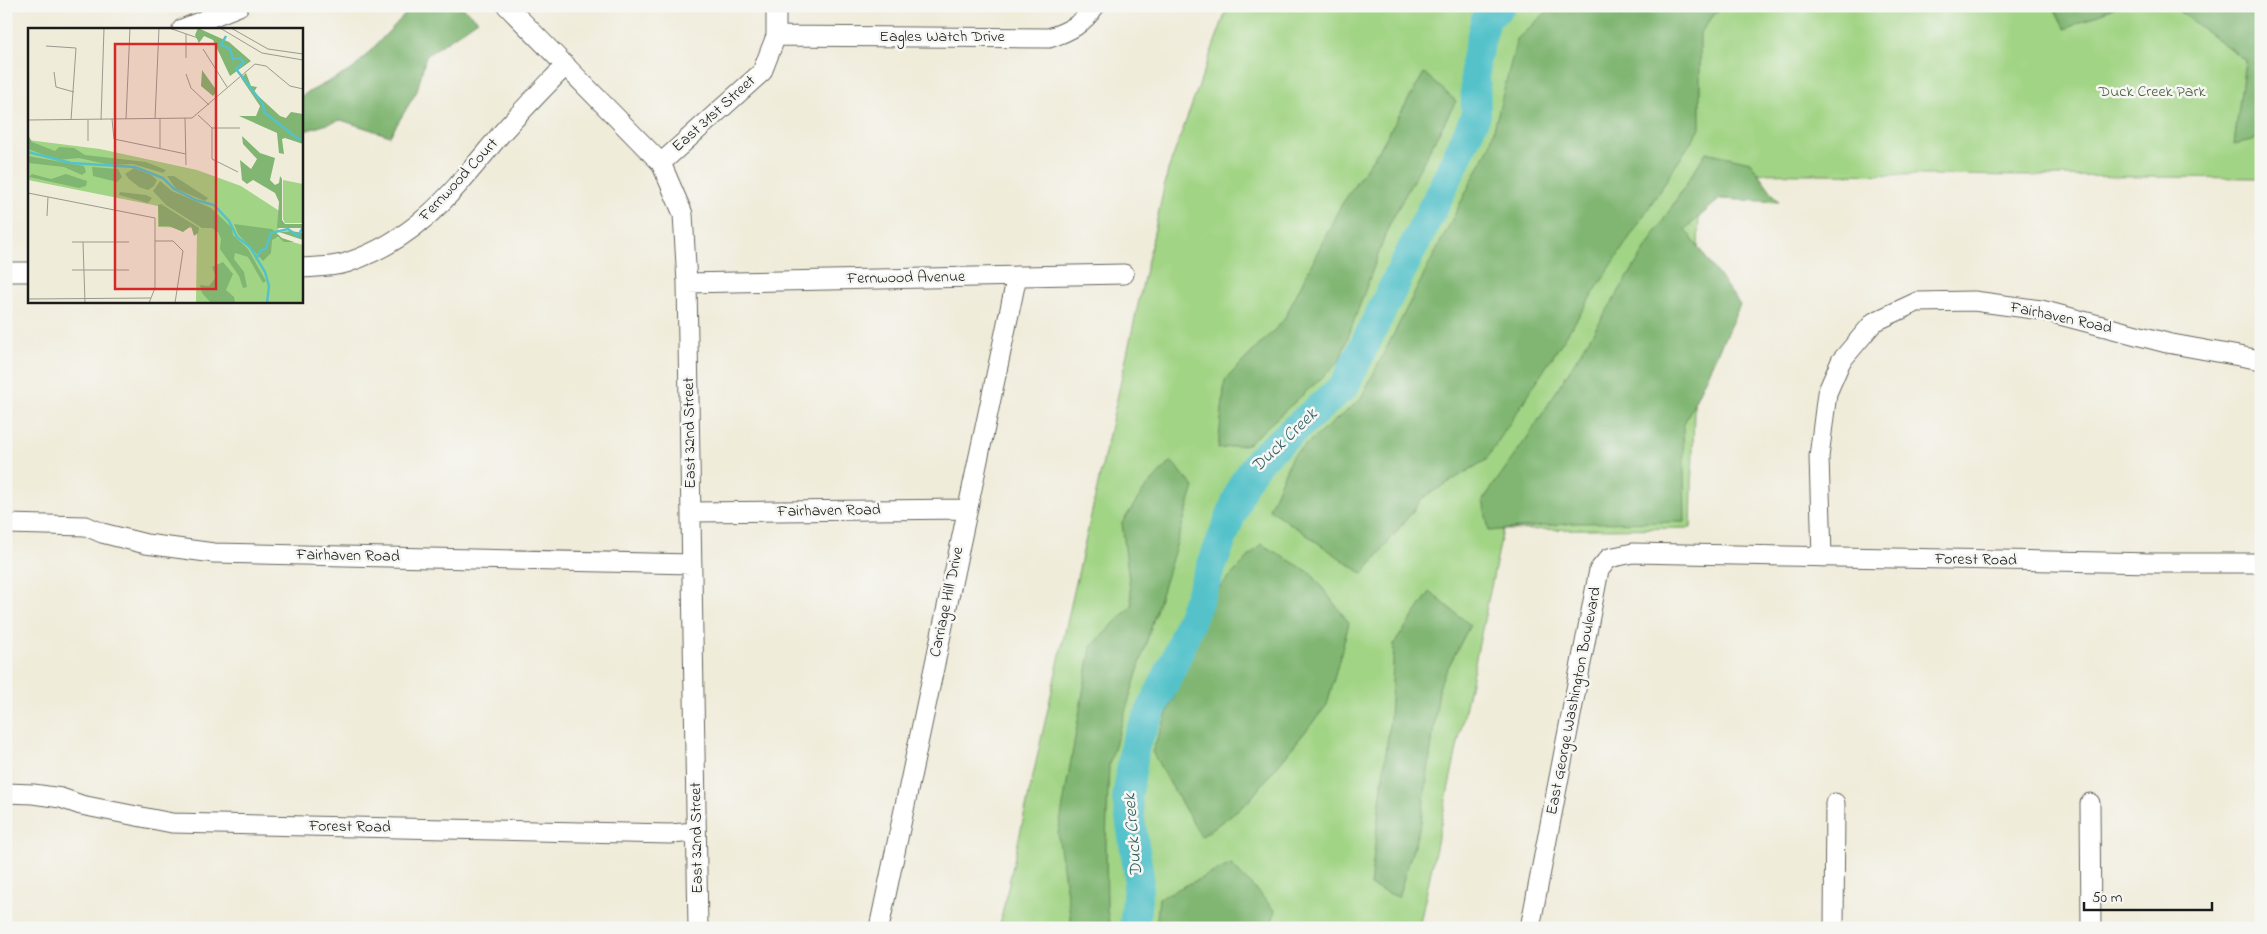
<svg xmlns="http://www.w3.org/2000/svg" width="2267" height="934" viewBox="0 0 2267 934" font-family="'Indie Flower',sans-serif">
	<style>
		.green { fill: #a1d484; stroke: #5e7850 }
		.forest { fill: #80b672; stroke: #4e6947 }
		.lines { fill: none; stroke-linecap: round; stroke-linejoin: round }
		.river { stroke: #54c2ca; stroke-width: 30 }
		.minor-casing { stroke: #66655e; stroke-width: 21 }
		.minor { stroke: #fff; stroke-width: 19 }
		.labels { text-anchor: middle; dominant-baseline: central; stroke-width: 5; stroke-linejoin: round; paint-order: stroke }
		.street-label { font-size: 16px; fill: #1c1c1c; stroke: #f6f6f2 }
		.park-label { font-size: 16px; fill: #4b5c40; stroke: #f6f6f2 }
		.water-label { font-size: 18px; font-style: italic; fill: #325e62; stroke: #f6f6f2 }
		.inset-river { fill: none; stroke: #54c2ca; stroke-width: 2.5 }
		.inset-road { fill: none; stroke: #9b998e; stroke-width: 1 }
		.view { fill: #d62828; fill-opacity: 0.15; stroke: #d62828; stroke-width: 2.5 }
		.inset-edge { fill: none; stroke: #1c1c1c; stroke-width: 2.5 }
	</style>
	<rect width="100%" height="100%" fill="#f6f6f2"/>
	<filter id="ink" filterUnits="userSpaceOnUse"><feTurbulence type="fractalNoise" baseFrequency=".02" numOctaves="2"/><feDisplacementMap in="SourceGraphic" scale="10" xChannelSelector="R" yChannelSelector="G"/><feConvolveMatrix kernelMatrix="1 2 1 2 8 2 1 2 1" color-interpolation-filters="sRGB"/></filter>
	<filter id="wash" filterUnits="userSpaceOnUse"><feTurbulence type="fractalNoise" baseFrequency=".0096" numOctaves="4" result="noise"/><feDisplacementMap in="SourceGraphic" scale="20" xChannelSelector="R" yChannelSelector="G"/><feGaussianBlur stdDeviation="1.12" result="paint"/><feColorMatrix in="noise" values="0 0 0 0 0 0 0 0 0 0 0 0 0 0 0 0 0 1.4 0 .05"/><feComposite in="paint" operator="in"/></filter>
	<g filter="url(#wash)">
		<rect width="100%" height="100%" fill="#f0ecda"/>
		<path class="green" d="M1228 6H2261V178L1700 173 1691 528 1503 530 1419 928H999L1168 170Z"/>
		<path class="forest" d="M413 6H461L478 20 426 56 417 91 390 136 341 120 301 132V96L353 69Z
			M1553 6H1721L1700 33V128L1486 460 1424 497 1363 574 1269 509 1292 456 1360 400 1490 145 1517 39Z
			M2053 6H2117L2065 29Z
			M2172 6H2261V138L2234 144 2245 60Z
			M1424 73 1456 101 1389 225 1339 362 1248 444 1218 449 1225 380 1283 321 1340 207 1383 143Z
			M1706 152 1750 162 1779 202 1720 199 1685 229 1740 305 1683 426 1685 522 1576 523 1489 531 1483 500 1529 435Z
			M1171 461 1194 487 1109 765 1106 841 1107 910 1110 928H1072L1058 834 1091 647 1132 605 1122 523 1143 491Z
			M1261 544 1311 573 1349 623 1327 705 1247 803 1201 837 1152 752 1215 592Z
			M1430 592 1470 625 1440 683 1421 823 1398 897 1370 886 1390 718 1394 644Z
			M1231 864 1275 910 1271 928H1156L1159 898Z"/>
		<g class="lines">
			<path class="river" d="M1134 928 1139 876 1127 799 1135 744 1176 658 1243 484 1259 460 1344 386 1447 179 1476 115 1475 63 1486 18 1500 6"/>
		</g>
	</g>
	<g filter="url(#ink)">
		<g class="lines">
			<g class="minor-casing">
				<path id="minor" d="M507 6 661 163 683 214 687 283 698 928
					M182 29 239 6
					M776 36 1049 38C1070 31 1083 24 1095 6
					M661 163 762 72 776 36V6
					M301 268C316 267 333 267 346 263 420 238 453 191 501 134 522 110 544 88 566 65
					M6 272H29
					M687 283 1124 274
					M691 512 966 509
					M6 524 86 526 102 533 146 544 214 553 692 564
					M1822 557 1819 457 1827 393 1841 361 1874 322 1917 302 1974 301 2041 310 2167 343 2261 360
					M6 793 33 794 61 798 81 805 172 823 670 834 696 832
					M2090 803 2091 928
					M879 928 1017 276
					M1530 928 1599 570 1609 558 1633 553 2154 563H2261
					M1834 928 1835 803"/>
			</g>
			<use href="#minor" class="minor"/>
		</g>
	</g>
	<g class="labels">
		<g class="street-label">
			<text x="942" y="37">Eagles Watch Drive</text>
			<text transform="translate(714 114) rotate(-42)">East 31st Street</text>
			<text transform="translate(459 180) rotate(-47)">Fernwood Court</text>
			<text transform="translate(906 278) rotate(-1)">Fernwood Avenue</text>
			<text transform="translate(2061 318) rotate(12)">Fairhaven Road</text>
			<text transform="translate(690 433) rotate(-91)">East 32nd Street</text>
			<text transform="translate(829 511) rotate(-1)">Fairhaven Road</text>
			<text transform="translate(348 556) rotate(1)">Fairhaven Road</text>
			<text transform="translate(1976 560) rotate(1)">Forest Road</text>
			<text transform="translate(947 602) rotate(-78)">Carriage Hill Drive</text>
			<text transform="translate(1574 701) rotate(-79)">East George Washington Boulevard</text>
			<text transform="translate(350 827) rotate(1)">Forest Road</text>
			<text transform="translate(697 838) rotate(-91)">East 32nd Street</text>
		</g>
		<g class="park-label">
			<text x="2152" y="92">Duck Creek Park</text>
		</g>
		<g class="water-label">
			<text transform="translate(1285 441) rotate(-44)">Duck Creek</text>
			<text transform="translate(1134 835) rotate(-95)">Duck Creek</text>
		</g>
	</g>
	<g transform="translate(28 28)">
		<rect width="275" height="275" fill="#f0ecda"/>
		<path d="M0 112 72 121 169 142 213 158 253 184V195L247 209 275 217V275H168L169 200 130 199V178L0 152ZM255 152 275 156V195H257L255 191Z" fill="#a1d484"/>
		<path d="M170 0 201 14 223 33 202 48 185 12 176 8 171 15 167 7ZM174 42 189 63 185 68 173 58ZM218 45 223 58 229 59 226 64 252 88 258 90 263 84 275 86V125V116L257 110 254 111 256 126 251 125 249 105 211 88H228L232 78 213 50ZM0 107 4 114 27 123 31 119 46 120 57 127 118 134 138 142 135 145 105 136 82 137 51 130 30 132 0 121ZM214 108 232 125 247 130 242 152 247 157 251 155 252 148 254 151V192L257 196H275V200H249L251 174 247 165 225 152 219 156 214 152 212 132 223 141 229 131 215 116ZM0 128 56 138 58 144 54 147 36 139 0 135ZM64 139 90 141 94 149 89 154 65 148ZM106 140 123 147 129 152 126 158 120 162 111 159 101 151 97 146ZM4 146 23 151 38 146 59 153 58 158 51 160 1 149ZM139 148H146L180 170 177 173 148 161ZM132 153 144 163 183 180 204 200 205 207 220 221 238 253 235 255 220 229 207 225 206 231 216 244 219 259 215 260 211 248 192 221 193 211 190 204 184 200H174L138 177 125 163ZM92 164 118 167 124 170 120 175 91 167ZM133 176 171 200 170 205 166 208 163 198 155 204 141 198H131L130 177ZM206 196 244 201 254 210 266 214H256L250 209 244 212 243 225 235 233 210 206ZM263 203 275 205V212L251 204ZM195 234 205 246 198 262 206 269 207 275H183L174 265 172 257 181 258 188 249 184 239Z" fill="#80b672"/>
		<path class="inset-river" d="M198 8 193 17 202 21 205 31 212 30 216 34 208 41 235 76 236 84 270 111H275M0 124 43 135 107 139 135 150 146 161 168 172 186 177 201 193 209 209 222 219 237 244 241 258 239 275M228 232 232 223 238 220 243 205 260 201 270 208 275 199"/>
		<path class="inset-road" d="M141 0 170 10M192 0 234 25 275 32M203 0 240 21 275 26M158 6V30M18 18 48 20 43 92M175 21 199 59M26 44 28 59 46 64M158 46 163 60 181 77M170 87 184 100H212M157 90 158 137M84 91 86 111 158 126M98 91 102 0M127 91 131 0M132 91V120M0 92 164 90 227 36 238 38 262 58 275 61M73 92 76 0M184 100V131L210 144M60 113V92M0 165 127 190V260L121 275M19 188 20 169M127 213H145L155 223 147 275M44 214H101M55 214 57 275M44 242H101M0 271 123 270"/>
		<path class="view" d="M87 16H188V261H87Z"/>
		<rect width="275" height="275" class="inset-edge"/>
	</g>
	<rect width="2267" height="934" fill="none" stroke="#f6f6f2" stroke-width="25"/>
	<path d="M2084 902v8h128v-8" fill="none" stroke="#1c1c1c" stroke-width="2.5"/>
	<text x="2092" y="902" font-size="15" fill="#1c1c1c" stroke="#f6f6f2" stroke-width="4" paint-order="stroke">50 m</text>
</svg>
